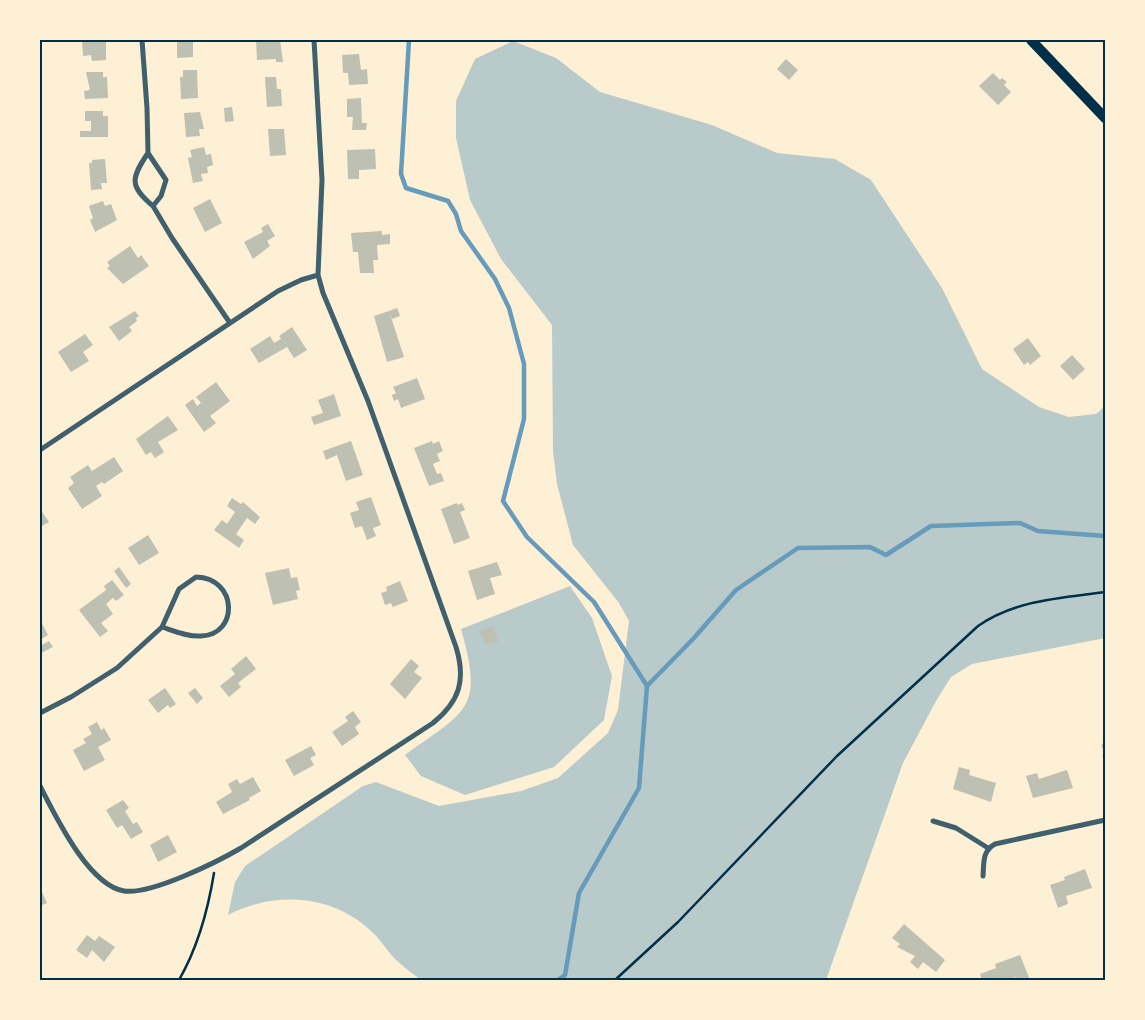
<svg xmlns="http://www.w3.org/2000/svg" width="1145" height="1020" viewBox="0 0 1145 1020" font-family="Helvetica,sans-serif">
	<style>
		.green { fill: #b9caca }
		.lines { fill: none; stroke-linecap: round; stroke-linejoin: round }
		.stream { stroke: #669bbc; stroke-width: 4.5 }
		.building { fill: #bec0b2 }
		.path { stroke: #003049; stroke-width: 2.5 }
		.minor { stroke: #3f606c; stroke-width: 5 }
		.secondary { stroke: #003049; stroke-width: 10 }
		.neatline { fill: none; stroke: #003049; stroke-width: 2 }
	</style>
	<rect width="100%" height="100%" fill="#fdf0d5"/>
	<path class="green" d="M513 41 556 58 600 92 712 125 777 153 835 159 871 180 942 288 982 369 1039 407 1069 417 1096 414 1105 406V638L972 664 951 677 936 701 903 763 826 980H421C412 973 402 966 394 958 386 949 380 939 371 931 332 894 274 891 228 915L235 882 245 866 363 786 376 782 439 806 521 791 558 778 608 733 618 710 629 621 619 603 573 545 557 484 553 451 552 325 501 259 470 200 456 138V101L475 59Z
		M570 586 592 618 612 676 604 720 554 767 465 795 421 776 405 755C467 710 484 710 461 629Z"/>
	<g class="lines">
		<path class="stream" d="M409 40 401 174 406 188 448 201 456 214 461 231 495 279 509 308 524 364V419L503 501 527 537 594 602 647 686 639 788 579 893 565 975 558 980
			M647 686 693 639 736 590 798 548 870 547 886 555 931 526 1020 523 1038 531 1105 536"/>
	</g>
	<path class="building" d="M82 40H106V60L92 61 91 55 83 56Z
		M177 40H193V57L177 58Z
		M256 40H280L283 62H276V59L257 60Z
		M362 40H373V42H362Z
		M359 54 361 70 367 69 368 84 349 85 348 73H343L342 55Z
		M786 59 798 70 789 80 777 69Z
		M183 70H197L198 98 181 99 180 77H183Z
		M86 72H103V77H107L108 98 85 99 84 91 90 90Z
		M993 73 1000 80 1002 78 1007 82 1004 85 1011 92 998 105 979 86Z
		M265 77H276L277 89H281L282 106 267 107Z
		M361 98 362 123H367L366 130H352L353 117H347V99Z
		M232 107 234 121 225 122 224 108Z
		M85 111H103V116H108V137H80V131H91V121H85Z
		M200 112 204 129H199L200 136 186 137 184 113Z
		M268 129H284L286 155 270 156Z
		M204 147 206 155 211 154 213 165 207 167 208 173 201 174 203 181 193 183 188 158 192 157 190 150Z
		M375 149 376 169 359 170V179H348L347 150Z
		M105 159 107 183H101L102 189 91 190 89 163H92V160Z
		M210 199 222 223 205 232 193 208Z
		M103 201 105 206 111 204 117 220 95 232 90 220 93 218 89 206Z
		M268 224 275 236 267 241 270 246 253 259 244 242 263 232 261 228Z
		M382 231V235L390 234V244L377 245 378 260H373L374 273H360L358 252H353L351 233Z
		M130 246 138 258 141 255 149 266 123 284 107 268 110 266 107 262Z
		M397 308 400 316 392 319 389 311Z
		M135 311 139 316 136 318 137 321 129 327 132 331 119 341 109 327Z
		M389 311 404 357 387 362 374 316Z
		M292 327 307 350 294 358 287 347 259 363 250 349 270 336 274 343 281 339 279 336Z
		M85 334 93 345 83 352 89 361 71 372 58 352Z
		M1028 338 1041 356 1030 365 1028 362 1024 365 1013 349Z
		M1072 355 1085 369 1073 380 1060 366Z
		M417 378 425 399 401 408 398 399 394 401 392 395 396 393 393 387Z
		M216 382 230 401 210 416 216 423 204 432 185 405 193 399 197 406 201 403 196 397Z
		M334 394 341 416 314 425 311 417 323 413 318 400Z
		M168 416 178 430 158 442 164 452 155 458 151 452 146 455 136 439Z
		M351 441 363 475 346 481 337 455 326 460 323 451Z
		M432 441 433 444 439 441 443 451 437 454 440 461 433 464 437 474 441 473 444 481 429 486 414 448Z
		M114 457 123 471 104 484 102 482 96 486 102 496 82 509 68 488 74 483 70 477 88 465 92 471Z
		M371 497 381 525 373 528 376 536 367 540 362 526 355 528 350 513 359 510 356 502Z
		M232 498 241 504 243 502 260 517 255 524 247 518 236 534 244 540 239 548 214 530 222 520 227 524 235 512 227 506Z
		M457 503 458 505 462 503 465 510 460 512 470 538 454 544 441 509Z
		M40 509 49 522 42 526 40 523Z
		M148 535 159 553 139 565 128 548Z
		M497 562 502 575 490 578 495 594 477 600 468 571Z
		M119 567 131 584 126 588 114 571Z
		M289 568 291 578 297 577 300 590 296 591 298 599 273 605 265 573Z
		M112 580 124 595 116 601 113 598 106 604 113 614 101 623 108 631 100 637 79 610 106 590 104 586Z
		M400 581 408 601 393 607 391 603 385 605 381 593 387 591 386 587Z
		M40 620 48 635 40 640Z
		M493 626 498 641 485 645 480 630Z
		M49 641 53 647 41 653 40 646Z
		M246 656 256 669 238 683 241 687 229 697 220 686 235 674 231 669Z
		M411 659 419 666 414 672 422 678 405 699 390 684Z
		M165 688 176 704 170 708 168 705 158 713 148 700Z
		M195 688 203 698 197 704 188 693Z
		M353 711 361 722 355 727 359 734 342 746 332 732 348 721 345 717Z
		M97 722 101 730 104 728 111 740 98 747 105 760 84 771 73 750 86 743 83 739 92 734 88 727Z
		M1105 743V762L1102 755 1105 754 1101 745Z
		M311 746 316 755 310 758 314 765 294 776 285 760Z
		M959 767 970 770 969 775 996 783 991 802 953 789Z
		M1067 770 1073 788 1033 798 1026 776 1037 773 1039 779Z
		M253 777 261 791 249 798 250 800 223 814 216 802 232 792 228 784 237 779 240 784Z
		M123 800 129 808 125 811 133 824 137 822 143 832 131 839 122 825 117 828 106 810Z
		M168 835 177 852 158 862 150 845Z
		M1085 869 1092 888 1066 896 1068 904 1058 908 1050 885 1065 880 1064 877Z
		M40 888 47 903 40 906Z
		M904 924 945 960 936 972 923 962 918 969 910 962 915 956 897 947 900 944 892 938Z
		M87 935 95 941 99 936 115 947 104 962 92 950 87 958 76 950Z
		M1020 955 1030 980H1017L1016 977 1009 980H982L980 974 996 968 995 964Z"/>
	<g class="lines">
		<path class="path" d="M179 980C198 947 208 910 214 873
			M615 980 678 922 837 756 978 626C1015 600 1061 598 1105 592"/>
		<path class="minor" d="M142 40 147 108 148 153
			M148 153 166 180 161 196 153 206C129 186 131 178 148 153Z
			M153 206 172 238 230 323
			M40 450 278 291 301 280 318 275
			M196 577C238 578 239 635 201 636 188 637 174 631 162 627L179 589Z
			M40 713 71 697 117 668 162 627
			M40 786C55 815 88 885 124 891 151 895 217 862 241 848L433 723C460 701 466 680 456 647L368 401 323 293 318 275 322 180 314 40
			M933 821 956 828 988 848
			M983 876C984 863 982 851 995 844L1105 820"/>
		<path class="secondary" d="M1031 40 1105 118"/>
	</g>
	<rect width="1145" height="1020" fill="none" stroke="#fdf0d5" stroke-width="82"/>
	<rect x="41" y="41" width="1063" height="938" class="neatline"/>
</svg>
